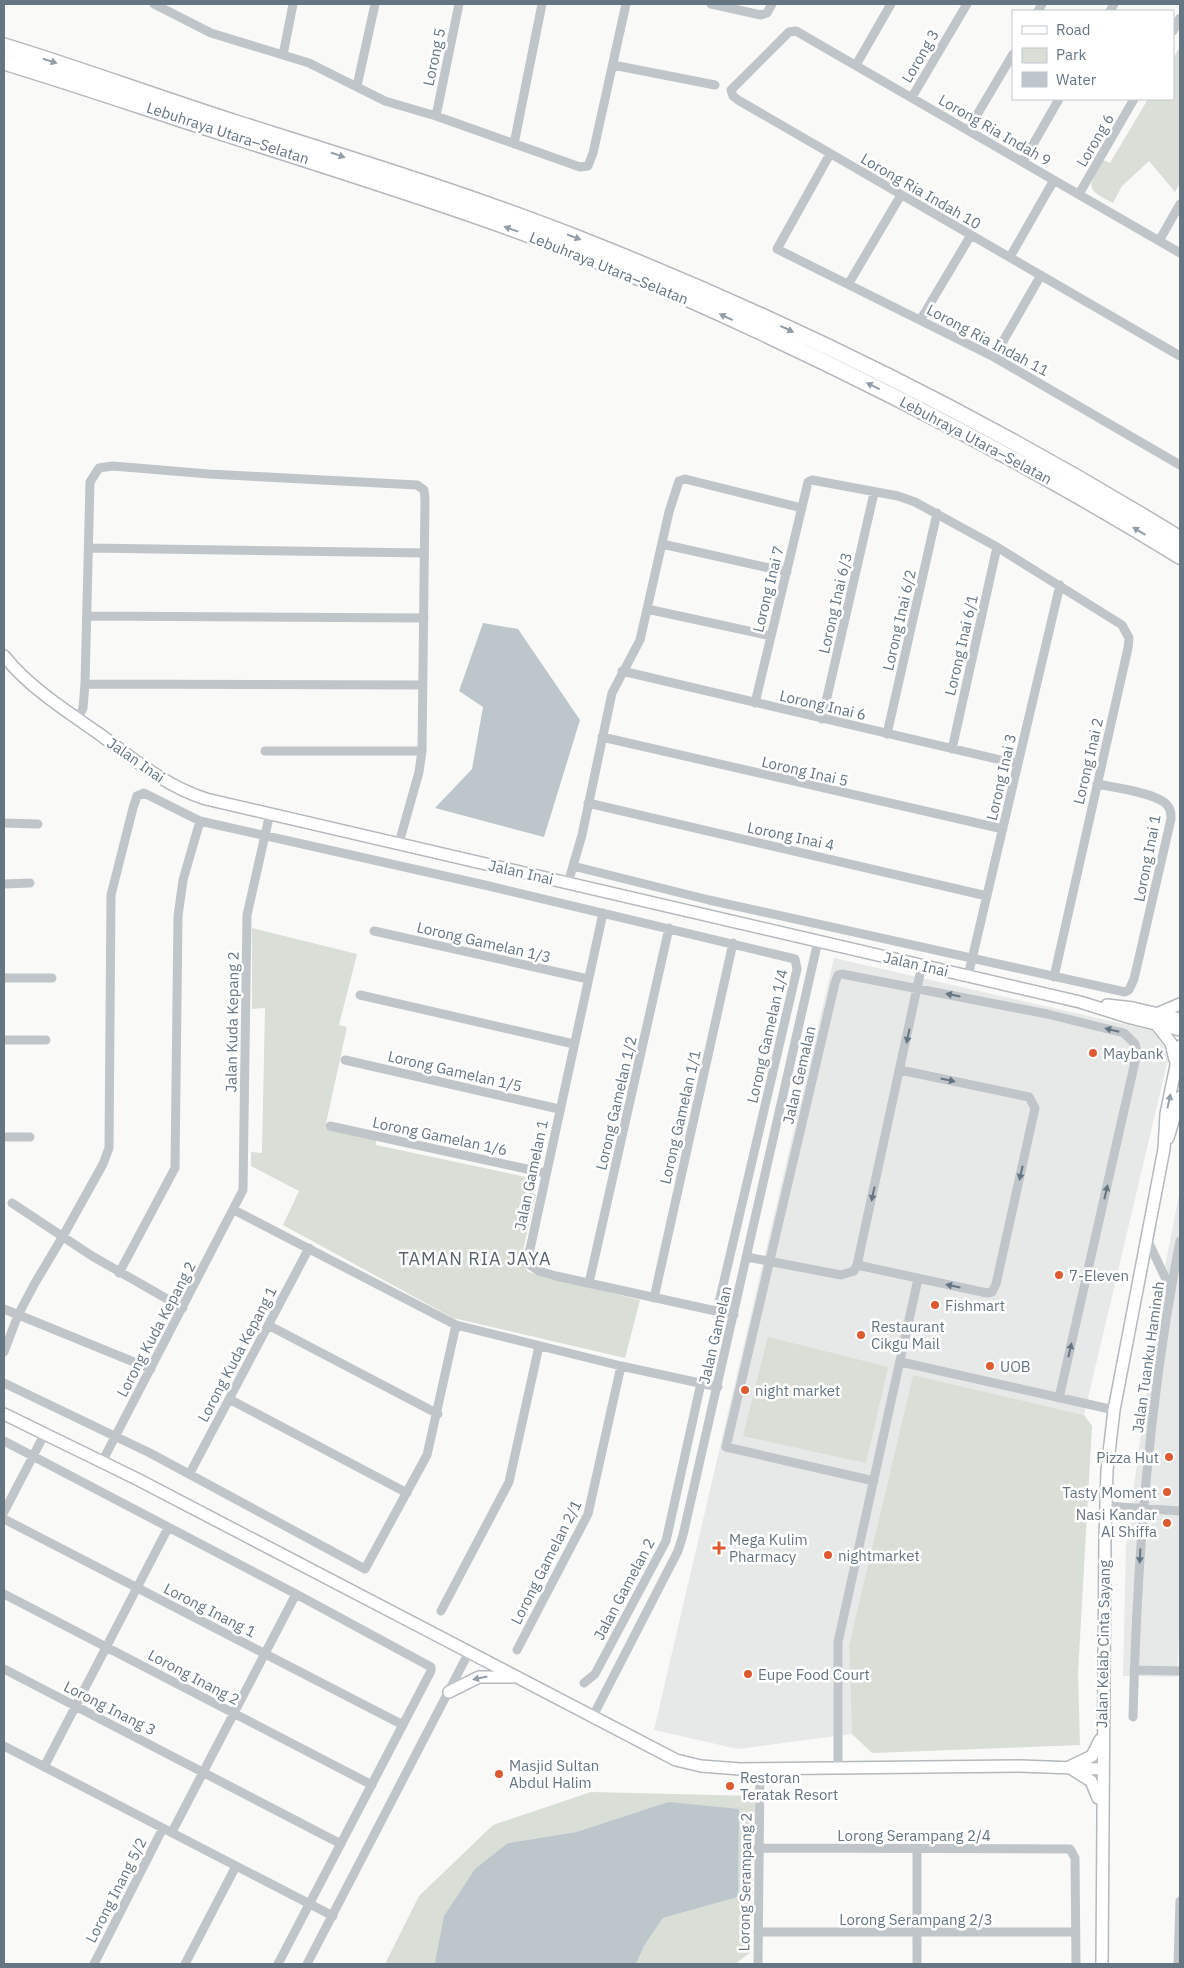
<svg xmlns="http://www.w3.org/2000/svg" width="1184" height="1968" viewBox="0 0 1184 1968" font-family="'IBM Plex Sans',sans-serif">
	<style>
		.built { fill: #e7e8e8 }
		.green { fill: #d9ded6 }
		.water { fill: #bcc6cb }
		.lines { fill: none; stroke-linecap: round; stroke-linejoin: round }
		.secondary-casing { stroke: #b3b9bd; stroke-width: 14 }
		.highway-casing { stroke: #b4b8bc; stroke-width: 18 }
		.street { stroke: #c0c5c9; stroke-width: 9 }
		.secondary { stroke: #fff; stroke-width: 11 }
		.highway { stroke: #fff; stroke-width: 15 }
		.oneway { fill: #939ea7 }
		.oneway2 { fill: #657581 }
		.poi-dot { fill: #de5b32; stroke: #fff; stroke-width: 2 }
		.labels { text-anchor: middle; dominant-baseline: central; stroke-width: 5; stroke-linejoin: round; paint-order: stroke }
		.street-label { font-size: 15px; fill: #657581; stroke: #fff }
		.poi-label { font-size: 15px; fill: #657581; stroke: #fff; text-anchor: start }
		.quarter-label { font-size: 18px; letter-spacing: 1px; fill: #57636c; stroke: #fff }
	</style>
	<rect width="100%" height="100%" fill="#f9f9f7"/>
	<path class="built" d="M834 958 1154 1031 1169 1055 1084 1415 913 1375 849 1645 852 1734 738 1749 654 1730Z
		M1180 1190V1611L1177 1677 1123 1676 1126 1546 1160 1292Z"/>
	<path class="green" d="M1180 46V183L1175 192 1149 161 1122 186 1113 203C1084 188 1088 188 1103 160L1110 163 1148 99H1173V59Z
		M252 928 357 954 339 1025 347 1027 325 1128 376 1140V1145L526 1177 524 1192 536 1194 521 1259 528 1272 640 1300 625 1358 453 1318 283 1225 299 1191 251 1166V1152L262 1153 265 1008 252 1009Z
		M768 1337 888 1367 866 1463 743 1436Z
		M913 1375 1084 1415 1092 1426 1078 1673 1080 1745 872 1753 852 1734 849 1645Z
		M591 1792 755 1796 751 1952 735 1964H636L644 1946 663 1918 738 1897 668 1802 576 1832 508 1843 436 1964H385L419 1896 493 1825Z"/>
	<path class="water" d="M483 623 518 629 580 720 544 837 435 808 472 769 483 707 459 691Z
		M668 1802 739 1809 738 1897 663 1918 644 1946 636 1964 435 1963 444 1916 475 1869 508 1843 576 1832Z"/>
	<g class="lines">
		<g class="secondary-casing">
			<path id="secondary" d="M4 656C30 688 65 710 98 733 132 758 165 786 206 799L1080 1002 1131 1018 1180 1030
				M1107 1005 1133 1008 1180 1019
				M1159 1013 1180 1004
				M1157 1025 1171 1043 1175 1060
				M1168 1138 1180 1097
				M4 1414 137 1479 676 1760 701 1766 740 1769 1020 1766 1102 1769
				M449 1692 479 1677H513
				M1071 1766 1092 1756 1100 1740
				M1072 1769 1091 1781 1098 1798
				M1102 1964 1105 1538 1107 1470 1114 1410 1164 1149 1166 1114 1180 1046"/>
		</g>
		<g class="highway-casing">
			<path id="highway" d="M4 46C82 70 158 98 236 123 350 159 465 194 577 238 786 320 989 421 1180 539
				M4 62C80 85 155 111 230 135 379 183 529 229 673 292 847 369 1017 456 1180 556"/>
		</g>
		<path class="street" d="M154 4 211 33 309 63 385 101 436 116 580 167 588 166 593 153 626 4
			M711 4 761 15 767 13 772 4
			M1038 11 1042 4
			M1110 11 1114 4
			M1173 31 1180 18
			M283 55 293 4
			M613 65 715 85
			M856 65 891 4
			M357 86 375 4
			M912 97 967 4
			M436 116 459 4
			M968 130 1013 54
			M514 144 542 4
			M830 154 777 249 994 357 1180 465
			M1023 162 1059 99
			M1079 194 1134 99
			M1159 241 1180 204
			M1180 253 796 31 789 32 731 90 733 96 738 100 1180 356
			M1010 257 1054 180
			M849 283 901 195
			M921 319 971 235
			M994 357 1041 275
			M662 544 787 572
			M89 548 424 553
			M647 609 771 636
			M87 616 424 618
			M622 671 1018 764
			M85 684 423 685
			M755 703 808 482 812 480 898 496 915 502 997 547 1122 625 1129 638 1128 648 1054 977
			M78 719 83 708 85 684 90 482 99 468 113 466 209 474 417 485 424 490 425 499 422 751 419 772 399 843
			M822 719 874 493
			M887 734 937 513
			M602 737 1003 829
			M952 749 997 547
			M265 751H422
			M588 803 987 896
			M4 823 38 824
			M573 866 709 900 1125 992 1129 990 1134 979 1171 819C1171 814 1171 809 1167 805 1158 793 1112 787 1097 784
			M568 883 582 835 612 693 640 640 669 512 679 481 685 479 802 508
			M4 884 30 883
			M603 913 527 1263 539 1271 556 1276 734 1315
			M374 931 588 979
			M968 976 1060 585
			M4 978H52
			M360 995 574 1044
			M4 1040H46
			M345 1060 559 1109
			M330 1126 545 1173
			M4 1137H30
			M12 1203 92 1256 183 1308
			M234 1210 456 1325 621 1366 718 1387
			M1147 1239 1171 1290
			M747 1257 841 1275 854 1271 857 1265 922 965
			M857 1265 987 1293 992 1292 996 1284 1035 1108 1029 1097 900 1070
			M119 1273 175 1168 178 916 183 880 200 821
			M589 1283 669 928
			M654 1298 733 943
			M4 1309 151 1369
			M268 1325 438 1414
			M4 1352 18 1315 35 1283 63 1236 103 1164 109 1148 111 895 133 808 137 796 144 793 200 821 489 886 795 959 797 969 717 1311
			M901 1362 1114 1410
			M4 1383 150 1453 365 1569 427 1455 456 1325
			M229 1399 407 1493
			M4 1441 296 1594 431 1667V1671L278 1964
			M102 1462 243 1190 247 915 270 813
			M190 1473 309 1248
			M874 1481 726 1447 835 983 838 975 842 974 1047 1014 1124 1033 1135 1044 1137 1053 1059 1398
			M1105 1506 1180 1511
			M4 1512 45 1433
			M4 1519 403 1725
			M4 1594 372 1785
			M441 1611 509 1482 539 1346
			M517 1650 588 1514 621 1366
			M4 1669 341 1844
			M1134 1670 1180 1671
			M584 1683 595 1674 666 1541 701 1383
			M1133 1717C1137 1557 1149 1398 1180 1241
			M592 1718 678 1551 683 1535 818 941
			M4 1746 333 1916
			M44 1767 168 1528
			M838 1768V1642L918 1279
			M172 1832 296 1594
			M758 1848 1070 1849 1075 1858 1076 1964
			M758 1932H1075
			M94 1964 163 1828
			M185 1964 236 1866
			M307 1964 469 1652
			M758 1964 760 1769
			M917 1964V1848
			M1178 1964 1180 1901"/>
		<use href="#secondary" class="secondary"/>
		<use href="#highway" class="highway"/>
	</g>
	<defs><path id="oneway-solid" d="M-6-.8H1V-3.2L6.5 0L1 3.2V.8H-6Z" transform="scale(1.25)"/></defs>
	<g class="oneway">
		<use href="#oneway-solid" transform="translate(50 61) rotate(18)"/>
		<use href="#oneway-solid" transform="translate(338 155) rotate(19)"/>
		<use href="#oneway-solid" transform="translate(511 229) rotate(-160)"/>
		<use href="#oneway-solid" transform="translate(574 237) rotate(21)"/>
		<use href="#oneway-solid" transform="translate(726 317) rotate(-155)"/>
		<use href="#oneway-solid" transform="translate(787 329) rotate(25)"/>
		<use href="#oneway-solid" transform="translate(873 386) rotate(-154)"/>
		<use href="#oneway-solid" transform="translate(1139 531) rotate(-149)"/>
		<use href="#oneway-solid" transform="translate(1169 1101) rotate(-78)"/>
		<use href="#oneway-solid" transform="translate(480 1678) rotate(168)"/>
	</g>
	<g class="oneway2">
		<use href="#oneway-solid" transform="translate(953 995) rotate(-169)"/>
		<use href="#oneway-solid" transform="translate(1112 1030) rotate(-166)"/>
		<use href="#oneway-solid" transform="translate(908 1036) rotate(102)"/>
		<use href="#oneway-solid" transform="translate(948 1080) rotate(12)"/>
		<use href="#oneway-solid" transform="translate(1021 1173) rotate(103)"/>
		<use href="#oneway-solid" transform="translate(1106 1192) rotate(-77)"/>
		<use href="#oneway-solid" transform="translate(873 1194) rotate(102)"/>
		<use href="#oneway-solid" transform="translate(953 1286) rotate(-168)"/>
		<use href="#oneway-solid" transform="translate(1070 1350) rotate(-77)"/>
		<use href="#oneway-solid" transform="translate(1140 1556) rotate(93)"/>
	</g>
	<g class="poi-dot">
		<circle cx="1093" cy="1053" r="5"/>
		<circle cx="1059" cy="1275" r="5"/>
		<circle cx="935" cy="1305" r="5"/>
		<circle cx="861" cy="1335" r="5"/>
		<circle cx="990" cy="1366" r="5"/>
		<circle cx="745" cy="1390" r="5"/>
		<circle cx="1169" cy="1457" r="5"/>
		<circle cx="1167" cy="1492" r="5"/>
		<circle cx="1167" cy="1523" r="5"/>
		<path d="M716.5 1540.5h5v5h5v5h-5v5h-5v-5h-5v-5h5z"/>
		<circle cx="828" cy="1555" r="5"/>
		<circle cx="748" cy="1674" r="5"/>
		<circle cx="499" cy="1774" r="5"/>
		<circle cx="730" cy="1786" r="5"/>
	</g>
	<g class="labels">
		<g class="street-label">
			<text transform="translate(920 56) rotate(-60)">Lorong 3</text>
			<text transform="translate(434 57) rotate(-78)">Lorong 5</text>
			<text transform="translate(995 130) rotate(30)">Lorong Ria Indah 9</text>
			<text transform="translate(228 133) rotate(18)">Lebuhraya Utara–Selatan</text>
			<text transform="translate(1095 140) rotate(-60)">Lorong 6</text>
			<text transform="translate(921 191) rotate(30)">Lorong Ria Indah 10</text>
			<text transform="translate(609 268) rotate(22)">Lebuhraya Utara–Selatan</text>
			<text transform="translate(988 340) rotate(28)">Lorong Ria Indah 11</text>
			<text transform="translate(976 440) rotate(28)">Lebuhraya Utara–Selatan</text>
			<text transform="translate(768 589) rotate(-76)">Lorong Inai 7</text>
			<text transform="translate(835 603) rotate(-77)">Lorong Inai 6/3</text>
			<text transform="translate(899 620) rotate(-77)">Lorong Inai 6/2</text>
			<text transform="translate(961 645) rotate(-77)">Lorong Inai 6/1</text>
			<text transform="translate(823 705) rotate(13)">Lorong Inai 6</text>
			<text transform="translate(136 760) rotate(35)">Jalan Inai</text>
			<text transform="translate(1088 761) rotate(-77)">Lorong Inai 2</text>
			<text transform="translate(805 771) rotate(13)">Lorong Inai 5</text>
			<text transform="translate(1001 777) rotate(-77)">Lorong Inai 3</text>
			<text transform="translate(791 836) rotate(12)">Lorong Inai 4</text>
			<text transform="translate(1147 858) rotate(-79)">Lorong Inai 1</text>
			<text transform="translate(521 872) rotate(13)">Jalan Inai</text>
			<text transform="translate(484 942) rotate(13)">Lorong Gamelan 1/3</text>
			<text transform="translate(916 964) rotate(13)">Jalan Inai</text>
			<text transform="translate(232 1022) rotate(-89)">Jalan Kuda Kepang 2</text>
			<text transform="translate(767 1036) rotate(-77)">Lorong Gamelan 1/4</text>
			<text transform="translate(455 1071) rotate(13)">Lorong Gamelan 1/5</text>
			<text transform="translate(799 1075) rotate(-77)">Jalan Gemalan</text>
			<text transform="translate(616 1103) rotate(-77)">Lorong Gamelan 1/2</text>
			<text transform="translate(680 1117) rotate(-77)">Lorong Gamelan 1/1</text>
			<text transform="translate(440 1136) rotate(12)">Lorong Gamelan 1/6</text>
			<text transform="translate(531 1175) rotate(-78)">Jalan Gamelan 1</text>
			<text transform="translate(156 1329) rotate(-62)">Lorong Kuda Kepang 2</text>
			<text transform="translate(715 1335) rotate(-77)">Jalan Gamelan</text>
			<text transform="translate(237 1354) rotate(-62)">Lorong Kuda Kepang 1</text>
			<text transform="translate(1148 1357) rotate(-82)">Jalan Tuanku Haminah</text>
			<text transform="translate(546 1562) rotate(-63)">Lorong Gamelan 2/1</text>
			<text transform="translate(624 1589) rotate(-62)">Jalan Gamelan 2</text>
			<text transform="translate(210 1610) rotate(27)">Lorong Inang 1</text>
			<text transform="translate(1103 1644) rotate(-89)">Jalan Kelab Cinta Sayang</text>
			<text transform="translate(194 1677) rotate(28)">Lorong Inang 2</text>
			<text transform="translate(110 1708) rotate(27)">Lorong Inang 3</text>
			<text x="914" y="1835">Lorong Serampang 2/4</text>
			<text transform="translate(745 1882) rotate(-89)">Lorong Serampang 2</text>
			<text transform="translate(116 1890) rotate(-63)">Lorong Inang 5/2</text>
			<text x="916" y="1919">Lorong Serampang 2/3</text>
		</g>
		<g class="poi-label">
			<text x="1103" y="1053">Maybank</text>
			<text x="1069" y="1275">7-Eleven</text>
			<text x="945" y="1305">Fishmart</text>
			<text x="871" y="1326">Restaurant<tspan x="871" dy="17">Cikgu Mail</tspan></text>
			<text x="1000" y="1366">UOB</text>
			<text x="755" y="1390">night market</text>
			<text x="1159" y="1457" text-anchor="end">Pizza Hut</text>
			<text x="1157" y="1492" text-anchor="end">Tasty Moment</text>
			<text x="1157" y="1514" text-anchor="end">Nasi Kandar<tspan x="1157" dy="17">Al Shiffa</tspan></text>
			<text x="729" y="1539">Mega Kulim<tspan x="729" dy="17">Pharmacy</tspan></text>
			<text x="838" y="1555">nightmarket</text>
			<text x="758" y="1674">Eupe Food Court</text>
			<text x="509" y="1765">Masjid Sultan<tspan x="509" dy="17">Abdul Halim</tspan></text>
			<text x="740" y="1777">Restoran<tspan x="740" dy="17">Teratak Resort</tspan></text>
		</g>
		<g class="quarter-label">
			<text x="475" y="1258">TAMAN RIA JAYA</text>
		</g>
	</g>
	<rect width="1184" height="1968" fill="none" stroke="#657581" stroke-width="10"/>
	<rect x="1012" y="10" width="162" height="90" fill="#ffffff" stroke="#c1c8cd"/>
	<rect x="1022" y="26" width="25" height="8" fill="#ffffff" stroke="#c1c8cd"/>
	<text x="1056" y="35" font-size="15" fill="#657581">Road</text>
	<rect x="1022" y="48" width="25" height="15" fill="#d9ded6" stroke="#c1c8cd"/>
	<text x="1056" y="60" font-size="15" fill="#657581">Park</text>
	<rect x="1022" y="72" width="25" height="15" fill="#bcc6cb" stroke="#c1c8cd"/>
	<text x="1056" y="85" font-size="15" fill="#657581">Water</text>
</svg>
